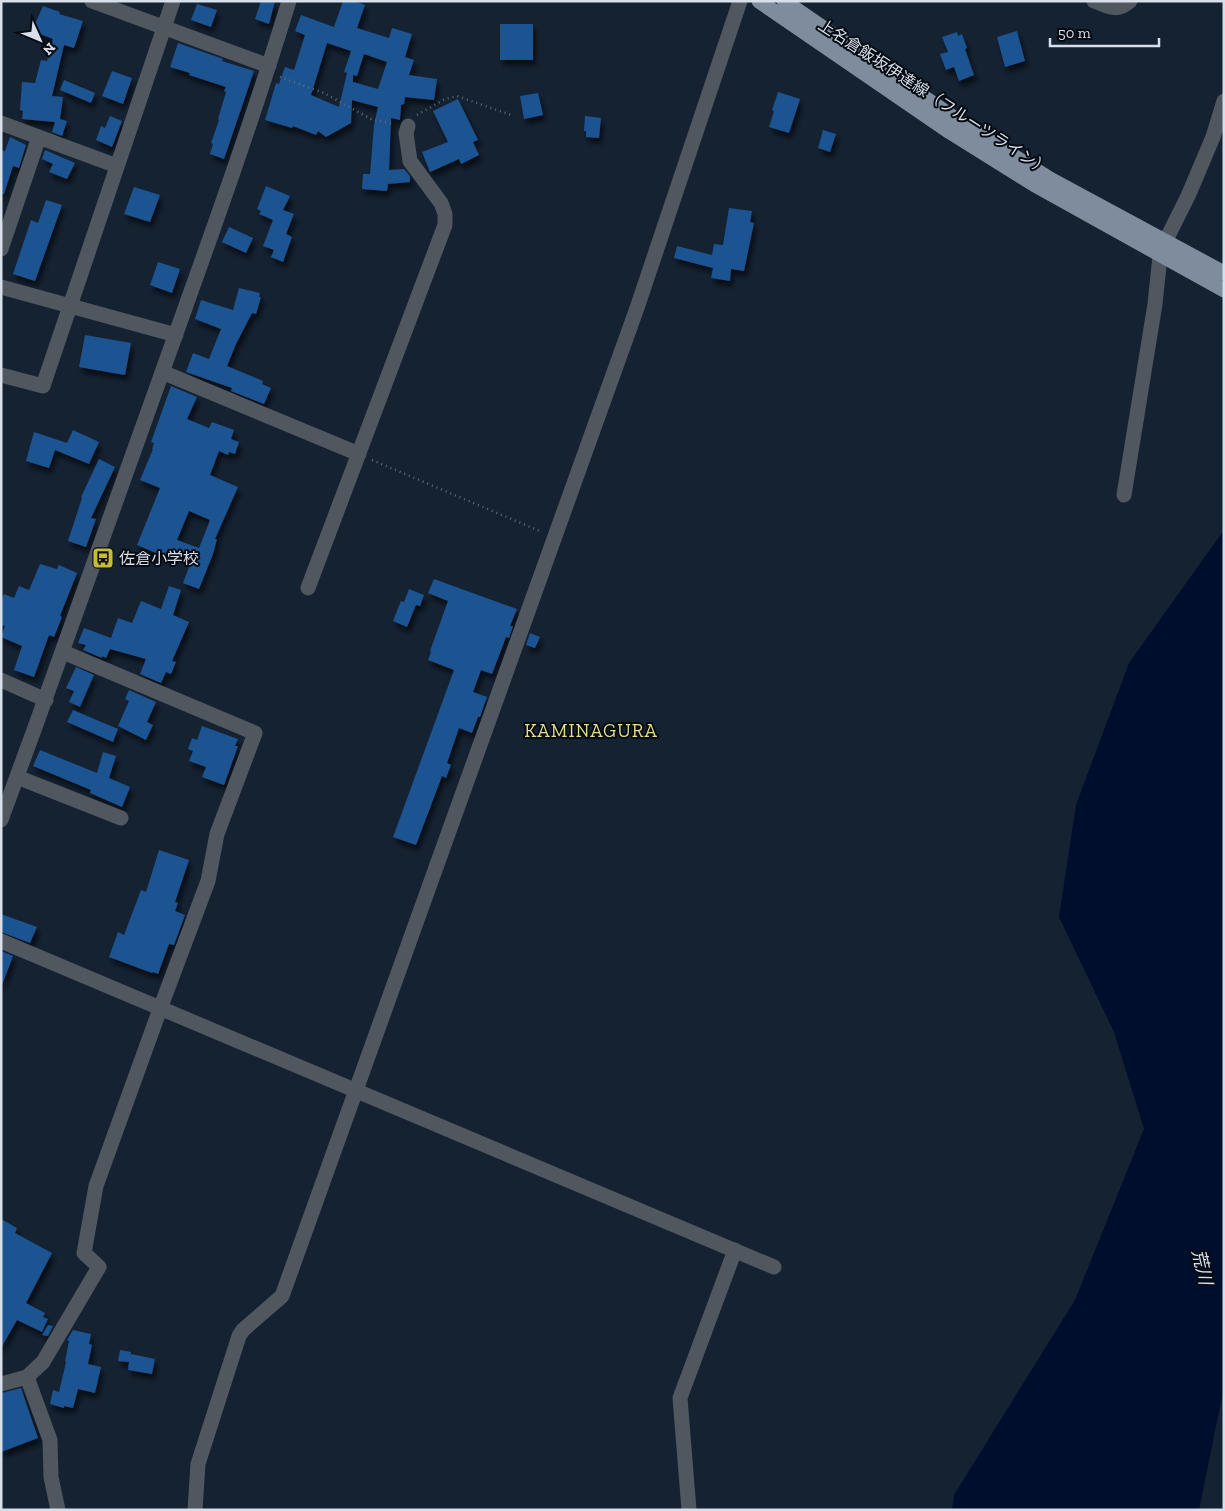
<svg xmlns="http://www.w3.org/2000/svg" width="1225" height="1511" viewBox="0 0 1225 1511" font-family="'Zilla Slab','Noto Sans JP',serif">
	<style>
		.water { fill: #000e2d }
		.building { fill: #1d5291; fill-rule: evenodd; filter: url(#shadow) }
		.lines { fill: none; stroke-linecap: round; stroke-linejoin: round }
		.path { stroke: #606b79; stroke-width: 2.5; stroke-dasharray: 1 4; stroke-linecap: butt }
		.minor { stroke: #50575f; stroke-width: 15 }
		.major { stroke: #7e8c9d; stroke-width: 15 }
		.labels { text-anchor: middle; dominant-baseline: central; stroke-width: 4; stroke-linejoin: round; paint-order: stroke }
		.street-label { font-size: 16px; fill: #d6dfea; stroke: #060b12 }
		.poi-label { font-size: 16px; fill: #d6dfea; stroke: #060b12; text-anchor: start }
		.water-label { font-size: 18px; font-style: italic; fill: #d4e2f4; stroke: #060b12 }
		.quarter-label { font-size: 19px; letter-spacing: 1px; fill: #e3dd8e; stroke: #060b12 }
	</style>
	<defs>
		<filter id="shadow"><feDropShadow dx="3" dy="5.5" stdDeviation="2.5" flood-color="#0009"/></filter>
	</defs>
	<rect width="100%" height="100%" fill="#152232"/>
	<path class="water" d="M1224 530V1387L1199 1510H952L954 1495 1075 1300 1144 1129 1114 1032 1059 917 1076 805 1129 663Z"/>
	<path class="building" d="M261 1H275L269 24 255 19Z
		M343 1H355L365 5 357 28 389 38 392 28 412 34 405 57 414 60 409 75 437 79 434 100 405 97 404 104 401 105 400 120 391 118 389 170 404 169 410 176V182L388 184 387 191 362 189 363 174H370L374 125 378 107 352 100 351 123 326 137 318 131 316 135 293 126 292 128 265 120 276 83 279 84 285 67 294 70 305 35 295 31 301 15 334 27ZM327 43 351 51 344 72 347 73 339 107 311 95ZM364 54 387 62 378 89 353 82V75L357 76Z
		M197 4 217 10 211 27 191 20Z
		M43 6 60 12 59 14 83 21 74 48 64 45 52 96 63 97 60 119 67 121 62 136 52 132 55 122 22 119 23 111 20 110 22 82 35 83 41 60 47 61 53 39 32 31Z
		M500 24H533V60H500Z
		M1017 31 1025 61 1005 67 997 37Z
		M957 32 958 36 962 34 967 48 965 49 974 75 959 81 954 67 946 70 940 54 948 52 942 37Z
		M178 43 223 59 222 61 254 71 224 159 210 154 213 144 211 143 219 120 218 119 226 92 224 91 226 87 189 75 190 73 170 67Z
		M112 71 132 78 123 104 102 96Z
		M64 80 95 93 91 103 60 90Z
		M778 92 800 99 789 133 769 127 774 111 772 110Z
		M538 93 543 115 524 119 520 96Z
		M458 99 478 140 473 142 479 155 461 164 459 159 430 172 422 152 448 142 433 111Z
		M110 116 122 121 112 147 96 140 101 126 105 128Z
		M585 116 601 118 599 138 586 137V131H584Z
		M823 130 836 134 830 152 818 148Z
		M10 137 26 145 19 168 13 166 4 194H1V150L5 151Z
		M45 150 75 163 67 179 49 172 53 164 42 159Z
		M266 186 290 196 283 210 294 214 286 234 292 237 283 262 271 257 274 250 263 246 273 220 259 214 261 211 257 209Z
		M134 187 160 195 150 222 124 214Z
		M46 200 62 205 35 281 13 274 31 220 38 223Z
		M729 208 752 211 750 222 754 223 744 271 731 269 730 281 711 278 713 268 674 258 677 246 712 255 714 244 723 245Z
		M229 227 253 238 246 253 222 242Z
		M158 262 180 269 172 293 150 285Z
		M239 288 260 293 259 297H261L256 314 252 313 236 344 227 366 263 381 262 384 271 388 264 404 231 391 232 388 186 372 193 353 209 359 221 329 195 319 201 300 233 310Z
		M85 335 131 343 125 375 79 367Z
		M171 386 197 397 187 419 209 428 212 422 234 430 231 439 239 442 235 454 229 452 228 455 219 451 210 475 238 487 215 539H217L213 554 199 589 183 583 192 559 168 549 165 557 137 545 160 488 140 480 153 449H152L154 443 151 442ZM189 511 210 520 199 548 177 540Z
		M73 430 99 442 89 464 55 450 49 468 26 461 34 432 67 443Z
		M99 459 115 467 91 518 96 519 86 547 68 541 82 498 81 497Z
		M40 564 57 569 59 565 77 573 60 616 62 617 54 637 49 635 34 677 14 670 22 646 1 637 5 626 1 625V601L4 594 14 598 19 586 29 590Z
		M434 579 517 609 510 626H513L509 638 506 637 492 674 481 670 473 692 487 697 480 717H478L472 733 459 728 447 763 451 765 446 778 442 776 416 845 393 837 454 670 428 660 431 652 430 651 448 601 428 593Z
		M169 586 181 590 173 615 189 622 172 661 176 662 171 674 166 672 161 683 140 674 146 659 110 649 106 658 102 656V658L83 650 86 645 78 643 84 628 111 638 118 618 132 623 141 601 161 609Z
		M409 589 424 595 420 606 416 605 407 627 393 621 401 601 404 602Z
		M530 633 540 637 535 648 526 645Z
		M76 667 94 675 80 707 69 702 74 691 66 688Z
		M129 690 156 702 147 722 153 725 146 740 118 726 129 701 125 699Z
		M73 710 118 729 113 742 67 722Z
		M202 726 238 739 235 746H238L224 785 202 777 206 767 189 761 193 751 188 749 192 738 197 740Z
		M40 750 97 773 103 752 116 756 109 778 130 787 122 807 90 793 91 790 33 766Z
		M159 850 189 860 175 902 178 903 175 911 185 915 174 945 169 944 158 974 153 972 152 973 109 957 118 932 124 935 141 890 146 892Z
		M1 914 37 927 30 943 1 932Z
		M1 951 13 956 2 985H1Z
		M1 1219 17 1228 15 1233 52 1253 26 1303 45 1313 43 1317 48 1319 42 1332 17 1320 1 1348Z
		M48 1325 53 1326 48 1336 42 1335Z
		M73 1330 91 1334 89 1344 92 1345 88 1364 101 1367 95 1393 78 1389 73 1408 64 1406V1408L50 1404 53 1390 59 1392 66 1362 65 1361 69 1341 67 1340Z
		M120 1350 131 1352 130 1358 131 1354 155 1359 152 1374 128 1370 129 1362 118 1361Z
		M21 1388 38 1438 1 1452V1393Z"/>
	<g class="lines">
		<path class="path" d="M280 77 324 93 371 119 394 124
			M417 115 445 99 457 96 511 115
			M372 460 542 532"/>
		<path class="minor" d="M92 1 269 66
			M1094 1C1108 6 1117 13 1130 1
			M1 123 117 166
			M1 249 39 137
			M1 287 176 335
			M162 372 359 454
			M1 375 43 386 173 1
			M1124 495 1155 304 1160 256 1165 242 1188 196 1213 137 1224 101
			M308 588 445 225V214L441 203 410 161 406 133 408 126
			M1 680 46 700
			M17 777 121 818
			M1 820C55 674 107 527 159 381 204 255 250 129 289 1
			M1 941 774 1267
			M27 1377 50 1440 51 1477 58 1510
			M1 1384 27 1377 43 1362 99 1267 84 1253 96 1186 160 1009 208 881 217 834 255 733 63 652
			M195 1510 198 1464 239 1336 243 1330 282 1296 637 308 740 1
			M689 1510 680 1398 735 1250"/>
		<path class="major" d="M759 1 950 132 1035 185 1224 290
			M784 1 967 127 1050 179 1224 273"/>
	</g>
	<defs>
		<g id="bus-square" transform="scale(1.125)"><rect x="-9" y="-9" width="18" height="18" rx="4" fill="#c6bc3c" stroke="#060b12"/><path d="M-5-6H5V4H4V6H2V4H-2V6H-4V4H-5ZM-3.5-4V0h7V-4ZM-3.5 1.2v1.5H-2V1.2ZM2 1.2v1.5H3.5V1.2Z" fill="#111"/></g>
	</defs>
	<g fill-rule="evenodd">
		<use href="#bus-square" x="103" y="558"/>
	</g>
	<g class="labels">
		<g class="street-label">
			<text transform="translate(934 97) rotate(33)">上名倉飯坂伊達線（フルーツライン）</text>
		</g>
		<g class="poi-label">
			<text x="119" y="558">佐倉小学校</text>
		</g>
		<g class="water-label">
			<text transform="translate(1202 1267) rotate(77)">荒川</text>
		</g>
		<g class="quarter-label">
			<text x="591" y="730">KAMINAGURA</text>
		</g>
	</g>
	<rect width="1225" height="1511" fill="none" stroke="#d6dfea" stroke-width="5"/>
	<g transform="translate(40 40) rotate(134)" stroke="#060b12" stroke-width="4" paint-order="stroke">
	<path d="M0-4L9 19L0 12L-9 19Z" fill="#d6dfea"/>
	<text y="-8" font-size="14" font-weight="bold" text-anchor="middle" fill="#d6dfea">N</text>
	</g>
	<path d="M1050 38v8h109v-8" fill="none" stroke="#d6dfea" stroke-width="2.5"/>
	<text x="1058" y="38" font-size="15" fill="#d6dfea" stroke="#060b12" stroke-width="4" paint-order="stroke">50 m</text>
</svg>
